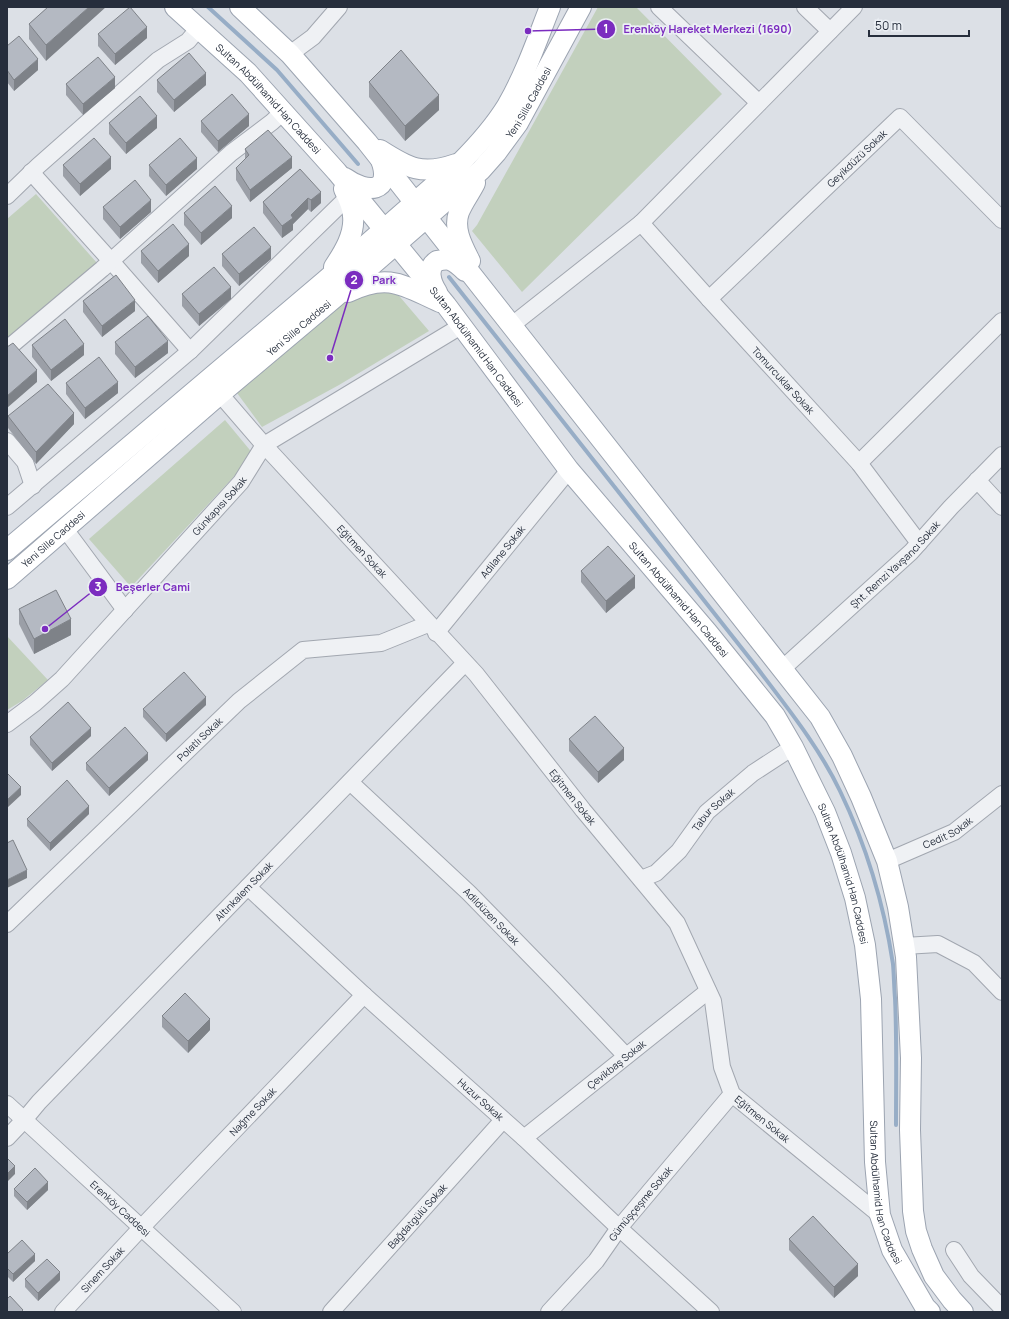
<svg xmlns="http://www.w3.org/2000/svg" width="1009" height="1319" viewBox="0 0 1009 1319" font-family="Manrope,sans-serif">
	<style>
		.green { fill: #c2d0bd }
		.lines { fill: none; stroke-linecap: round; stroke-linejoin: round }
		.stream { stroke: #97adc6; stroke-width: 4 }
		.minor-casing { stroke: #a2a7b0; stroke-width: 18 }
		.major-casing { stroke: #9ca4b1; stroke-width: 22 }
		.minor { stroke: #eff1f4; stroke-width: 16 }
		.major { stroke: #fff; stroke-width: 20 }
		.wall { fill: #9b9fa7 }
		.shaded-wall { fill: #7e8288 }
		.building { fill: #b4b9c2; stroke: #7e8288 }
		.labels { text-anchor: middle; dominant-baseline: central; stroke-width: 3.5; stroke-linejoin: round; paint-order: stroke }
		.street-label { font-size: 10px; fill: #262e3c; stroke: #ebeff4 }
		.leader { fill: none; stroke: #7b2cbf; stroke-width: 1.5 }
		.callout-dot { fill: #7b2cbf; stroke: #ebeff4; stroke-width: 1.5 }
		.mark-label { font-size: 12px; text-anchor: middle; font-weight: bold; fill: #fff }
		.callout-label { font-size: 11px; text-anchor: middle; font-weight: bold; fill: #7b2cbf; stroke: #ebeff4; stroke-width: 3.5; stroke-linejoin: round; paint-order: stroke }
	</style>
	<rect width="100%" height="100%" fill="#dce0e6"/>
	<path class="green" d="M598 7H636L722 94 522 292 472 231 477 225Z
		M36 194 97 263 7 342V219Z
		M370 275 383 277 429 331 339 385 262 427 237 393Z
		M225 420 254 455 131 587 89 539Z
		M7 636 48 680 22 701 7 710Z"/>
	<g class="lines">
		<path class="stream" d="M208 7 277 70 358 164
			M449 277 755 665C785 705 818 745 840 791 866 845 884 905 893 964 894 975 894 987 895 998 897 1040 896 1083 896 1125"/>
		<g class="minor-casing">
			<g id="minor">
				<path d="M659 7 759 103"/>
				<path d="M805 7 830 31"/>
				<path d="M290 54 313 37 339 7"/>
				<path d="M31 172 111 261 190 351"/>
				<path d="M7 196 38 166 158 60 188 41 199 28"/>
				<path id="s1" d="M641 223 709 299 859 463 919 543"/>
				<path id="s2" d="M709 299 900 117 1002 220"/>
				<path d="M512 325 641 223 854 7"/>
				<path d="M7 349 102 269 231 153 272 122 284 111"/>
				<path id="s3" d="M220 394 264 445 476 674 583 810 677 923 713 1001 722 1067 732 1094 880 1215"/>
				<path d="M7 441 25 462 33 486"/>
				<path d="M859 463 1002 321"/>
				<path d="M977 480 1002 507"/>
				<path d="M7 507 190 351 348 197"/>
				<path d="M65 529 125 610"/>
				<path id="s4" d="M436 633 569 470"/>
				<path id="s5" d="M782 669 911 552 951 507 1002 455"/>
				<path id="s6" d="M7 724 35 703 62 679 241 482 264 445 461 326"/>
				<path id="s7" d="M350 782 469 893 554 980 626 1056"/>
				<path id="s8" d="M887 861 954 832 1002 794"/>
				<path id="s9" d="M641 879 656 873 679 851 707 812 753 773 793 747"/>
				<path id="s10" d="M248 887 364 995 524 1138 619 1228 711 1312"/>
				<path id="s11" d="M7 924 239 701 303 650 381 643 428 624"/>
				<path d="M904 946 938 944 974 963 1002 992"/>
				<path id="s12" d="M7 1104 233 1312"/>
				<path id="s13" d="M7 1138 24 1120 39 1102 465 663"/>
				<path id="s14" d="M524 1138 708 991"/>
				<path d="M954 1250 971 1276 1002 1308"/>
				<path id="s15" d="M63 1312 141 1228 364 995"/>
				<path id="s16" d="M331 1312 503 1120"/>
				<path id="s17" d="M549 1312 596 1261 619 1228 732 1094"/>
			</g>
		</g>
		<g class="major-casing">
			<g id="major">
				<path id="s18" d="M175 7 248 73 337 172 446 305 569 470 708 633 775 716 793 747 825 812 841 853 855 898 865 945 871 999 875 1162 880 1215 892 1250 925 1307 930 1312"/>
				<path d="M240 7 290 54 367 142 820 717 842 756 861 797 887 861 898 907 906 957 911 1058 910 1130 913 1211 916 1231 922 1249 934 1276 952 1300 963 1312"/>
				<path d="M380 150C408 168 422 176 456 164"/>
				<path d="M345 178C367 194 393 193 381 160"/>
				<path d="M470 261C462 245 453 229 459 212 463 202 470 193 475 183"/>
				<path d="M334 267C344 252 355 234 353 216 353 207 348 197 344 189"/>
				<path d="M348 292C389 272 404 286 440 302"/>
				<path d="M437 292C431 283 426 268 437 261 441 260 446 259 450 260 456 262 461 267 465 271"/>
				<path d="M7 550 325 281 460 163C478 145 494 127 507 106 525 75 537 40 550 7"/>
				<path id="s19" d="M7 579 220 394 334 298 481 170 496 153 518 123 581 7"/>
			</g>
		</g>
		<use href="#minor" class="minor"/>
		<use href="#major" class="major"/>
	</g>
	<path class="wall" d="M48 7 46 61 29 39V24Z
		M98 34 147 38 115 65 98 46Z
		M7 46 38 70 14 91 7 82Z
		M157 80 206 85 174 112 157 92Z
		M369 82 439 110 405 141 369 97Z
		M66 84 115 88 83 115 66 95Z
		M201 121 249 126 218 152 201 132Z
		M109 123 157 128 126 154 109 134Z
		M245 149 292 168 250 202 236 180V168L245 159Z
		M63 165 111 169 80 196 63 176Z
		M149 165 197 169 166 196 149 176Z
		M300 169 321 203 311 212 308 209 293 224V230L282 238 263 213V202Z
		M103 207 151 212 120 239 103 219Z
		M184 213 232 218 201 245 184 225Z
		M141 251 189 256 158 283 141 263Z
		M222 254 271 259 239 286 222 266Z
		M182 294 231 299 199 326 182 306Z
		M83 301 135 311 102 337 83 312Z
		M115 342 168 353 135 378 115 354Z
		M32 345 84 355 51 381 32 357Z
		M66 383 118 393 85 419 66 394Z
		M8 416 74 424 36 464 8 428Z
		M581 571 635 588 606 613 581 582Z
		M19 609 71 635 34 654 19 624Z
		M206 705 166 742 143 717V709Z
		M91 736 52 771 30 745V737Z
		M569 739 624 760 598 783 569 751Z
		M148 760 109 796 86 770V763Z
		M89 814 50 851 27 826V819Z
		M162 1016 210 1030 188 1053 162 1027Z
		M14 1189 48 1190 27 1210 14 1196Z
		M789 1239 858 1276 834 1298 789 1250Z
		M7 1254 35 1261 13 1282 7 1276Z
		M25 1279 60 1280 38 1301 25 1287Z"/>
	<path class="shaded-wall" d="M89 7H106L46 61V45Z
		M147 27V38L115 65V54Z
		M38 59V70L14 91V80Z
		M206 73V85L174 112V100Z
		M115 77V88L83 115V104Z
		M439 95V110L405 141V126Z
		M249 114V126L218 152V141Z
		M157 116V128L126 154V143Z
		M111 157V169L80 196V184Z
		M292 157V168L250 202V190Z
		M197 158V169L166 196V185Z
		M321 192V203L311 212V200Z
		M308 198V209L293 224V230L282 238V226L291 215Z
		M151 200V212L120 239V227Z
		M232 206V218L201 245V233Z
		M189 244V256L158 283V271Z
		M271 247V259L239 286V274Z
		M231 287V299L199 326V314Z
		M135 300V311L102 337V326Z
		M168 341V353L135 378V367Z
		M84 344V355L51 381V370Z
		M37 370V382L7 408V396Z
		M118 382V393L85 419V408Z
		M74 413V424L36 464V452Z
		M635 576V588L606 613V601Z
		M71 619V635L34 654V639Z
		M206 697V705L166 742V734Z
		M91 728V736L52 771V763Z
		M624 748V760L598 783V772Z
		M148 753V760L109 796V788Z
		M21 787V795L7 808V800Z
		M89 806V814L50 851V843Z
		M27 870V878L7 888V880Z
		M210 1019V1030L188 1053V1041Z
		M15 1166V1174L7 1182V1174Z
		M48 1182V1190L27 1210V1202Z
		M35 1254V1261L13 1282V1274Z
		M858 1264V1276L834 1298V1287Z
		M60 1272V1280L38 1301V1293Z"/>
	<path class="building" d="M48 7H89L46 45 29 24Z
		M130 7 147 27 115 54 98 34Z
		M19 36 38 59 14 80 7 70V46Z
		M401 50 439 95 405 126 369 82Z
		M189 53 206 73 174 100 157 80Z
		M98 57 115 77 83 104 66 84Z
		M232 94 249 114 218 141 201 121Z
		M140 96 157 116 126 143 109 123Z
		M268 130 292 157 250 190 236 168 249 155 245 149Z
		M94 138 111 157 80 184 63 165Z
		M180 138 197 158 166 185 149 165Z
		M300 169 321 192 311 200 308 198 291 215 293 218 282 226 263 202Z
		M135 180 151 200 120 227 103 207Z
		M215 186 232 206 201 233 184 213Z
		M173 224 189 244 158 271 141 251Z
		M254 227 271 247 239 274 222 254Z
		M214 267 231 287 199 314 182 294Z
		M116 275 135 300 102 326 83 301Z
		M148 316 168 341 135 367 115 342Z
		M65 319 84 344 51 370 32 345Z
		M13 343 37 370 7 396V347Z
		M99 357 118 382 85 408 66 383Z
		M48 384 74 413 36 452 8 416Z
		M608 546 635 576 606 601 581 571Z
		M56 590 71 619 34 639 19 609Z
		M184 672 206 697 166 734 143 709Z
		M68 702 91 728 52 763 30 737Z
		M595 716 624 748 598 772 569 739Z
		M125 727 148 753 109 788 86 763Z
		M7 773 21 787 7 800Z
		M67 780 89 806 50 843 27 819Z
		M13 840 27 870 7 880V843Z
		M185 993 210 1019 188 1041 162 1016Z
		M7 1158 15 1166 7 1174Z
		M35 1168 48 1182 27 1202 14 1189Z
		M813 1216 858 1264 834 1287 789 1239Z
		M22 1240 35 1254 13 1274 7 1268V1254Z
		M47 1259 60 1272 38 1293 25 1279Z
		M10 1296 23 1310 21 1312H7V1299Z"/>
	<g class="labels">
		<g class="street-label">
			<text stroke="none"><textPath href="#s18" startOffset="131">Sultan Abdülhamid Han Caddesi</textPath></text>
			<text stroke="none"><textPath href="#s19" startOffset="709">Yeni Sille Caddesi</textPath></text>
			<text stroke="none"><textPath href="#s2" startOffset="204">Geyikdüzü Sokak</textPath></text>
			<text stroke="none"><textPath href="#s19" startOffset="385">Yeni Sille Caddesi</textPath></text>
			<text stroke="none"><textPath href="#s18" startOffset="455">Sultan Abdülhamid Han Caddesi</textPath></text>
			<text stroke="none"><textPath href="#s1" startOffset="212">Tomurcuklar Sokak</textPath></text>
			<text stroke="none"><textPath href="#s6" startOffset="305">Günkapısı Sokak</textPath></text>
			<text stroke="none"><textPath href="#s19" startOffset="61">Yeni Sille Caddesi</textPath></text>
			<text stroke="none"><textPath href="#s4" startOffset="105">Adilane Sokak</textPath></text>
			<text stroke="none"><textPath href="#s3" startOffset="212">Eğitmen Sokak</textPath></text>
			<text stroke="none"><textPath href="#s5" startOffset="154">Şht. Remzi Yavşancı Sokak</textPath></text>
			<text stroke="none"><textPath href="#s18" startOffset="779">Sultan Abdülhamid Han Caddesi</textPath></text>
			<text stroke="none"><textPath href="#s11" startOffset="267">Polatlı Sokak</textPath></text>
			<text stroke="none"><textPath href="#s3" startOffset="536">Eğitmen Sokak</textPath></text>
			<text stroke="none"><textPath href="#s9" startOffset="102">Tabur Sokak</textPath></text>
			<text stroke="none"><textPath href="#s8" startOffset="67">Cedit Sokak</textPath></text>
			<text stroke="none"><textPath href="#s18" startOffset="1103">Sultan Abdülhamid Han Caddesi</textPath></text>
			<text stroke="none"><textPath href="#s13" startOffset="342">Altınkalem Sokak</textPath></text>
			<text stroke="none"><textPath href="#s7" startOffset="195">Adildüzen Sokak</textPath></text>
			<text stroke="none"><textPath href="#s14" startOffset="118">Çevikbaş Sokak</textPath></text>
			<text stroke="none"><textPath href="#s10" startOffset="315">Huzur Sokak</textPath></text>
			<text stroke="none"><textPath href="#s15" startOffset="276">Nağme Sokak</textPath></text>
			<text stroke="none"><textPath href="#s3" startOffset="920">Eğitmen Sokak</textPath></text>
			<text stroke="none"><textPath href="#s18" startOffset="1427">Sultan Abdülhamid Han Caddesi</textPath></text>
			<text stroke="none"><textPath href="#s17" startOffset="142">Gümüşçeşme Sokak</textPath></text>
			<text stroke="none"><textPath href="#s12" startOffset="154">Erenköy Caddesi</textPath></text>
			<text stroke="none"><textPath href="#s16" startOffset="129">Bağdatgülü Sokak</textPath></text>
			<text stroke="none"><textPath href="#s15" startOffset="58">Sinem Sokak</textPath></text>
		</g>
	</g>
	<path class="leader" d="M528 31L606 29M330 358L354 280M45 629L98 587"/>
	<g class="callout-dot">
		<circle cx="528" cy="31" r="4"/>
		<circle cx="330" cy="358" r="4"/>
		<circle cx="45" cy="629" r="4"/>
		<circle cx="606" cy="29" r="10"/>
		<circle cx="354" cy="280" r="10"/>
		<circle cx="98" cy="587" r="10"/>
	</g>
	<g class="mark-label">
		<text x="606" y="33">1</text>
		<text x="354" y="284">2</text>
		<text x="98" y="591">3</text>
	</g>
	<g class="callout-label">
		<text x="708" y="33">Erenköy Hareket Merkezi (1690)</text>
		<text x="384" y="284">Park</text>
		<text x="153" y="591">Beşerler Cami</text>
	</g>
	<rect width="1009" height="1319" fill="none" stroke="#262e3c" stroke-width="16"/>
	<path d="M869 30v6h100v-6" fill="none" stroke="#262e3c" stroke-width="2"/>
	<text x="875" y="30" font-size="12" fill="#262e3c" stroke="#ebeff4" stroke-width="3" paint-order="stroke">50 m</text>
</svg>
